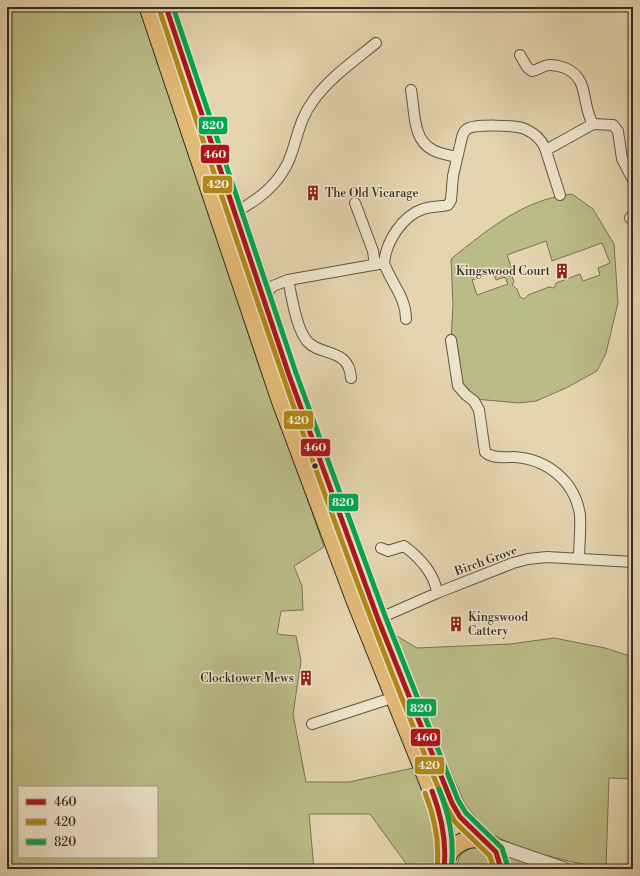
<svg xmlns="http://www.w3.org/2000/svg" width="640" height="876" viewBox="0 0 640 876" font-family="'Libre Bodoni',serif">
	<style>
		.green { fill: #babc87; stroke: #787355; fill-rule: evenodd }
		.lines { fill: none; stroke-linecap: round; stroke-linejoin: round }
		.stream { stroke: #6f8073; stroke-width: 2.5 }
		.minor-casing { stroke: #615546; stroke-width: 12 }
		.tertiary-casing { stroke: #615546; stroke-width: 15 }
		.trunk-casing { stroke: #352a23; stroke-width: 19 }
		.minor { stroke: #eee4cb; stroke-width: 10 }
		.tertiary { stroke: #eee4cb; stroke-width: 13 }
		.trunk { stroke: #e2ba78; stroke-width: 17 }
		.bus-1-casing { stroke: #eee4cb; stroke-width: 8 }
		.bus-2-casing { stroke: #eee4cb; stroke-width: 8 }
		.bus-3-casing { stroke: #eee4cb; stroke-width: 8 }
		.bus-1 { stroke: #ac151a; stroke-width: 5 }
		.bus-2 { stroke: #b28916; stroke-width: 5 }
		.bus-3 { stroke: #00a651; stroke-width: 5 }
		.bus-dot { fill: #352a23; stroke: #eee4cb; stroke-width: 1.5 }
		.labels { text-anchor: middle; dominant-baseline: central; stroke-width: 3; stroke-linejoin: round; paint-order: stroke }
		.poi-label { font-size: 12px; fill: #352a23; stroke: #eee4cb; text-anchor: start }
		.street-label { font-size: 12px; fill: #352a23; stroke: #eee4cb }
		.line-badge { stroke: #eee4cb; stroke-width: 1.5 }
		.badge-label { font-size: 11px; text-anchor: middle; font-weight: bold; fill: #fff }
	</style>
	<rect width="100%" height="100%" fill="#e5d5af"/>
	<filter id="stains"><feTurbulence type="fractalNoise" baseFrequency=".005" numOctaves="4"/><feColorMatrix values="0 0 0 0 .2 0 0 0 0 .09 0 0 0 0 .02 0 0 0 .5 -.17"/></filter>
	<radialGradient id="worn" r=".72"><stop offset=".6" stop-color="#630" stop-opacity="0"/><stop offset="1" stop-color="#630" stop-opacity=".3"/></radialGradient>
	<path class="green" d="M7 7H142L232 279 324 547 294 566 302 586 303 610 281 611 277 634 296 636 301 661 293 714 306 782H349L413 768 440 832 433 869H410L370 814H309L314 869H7ZM19 787H157V857H19Z
		M572 194 593 209 614 244 618 303 606 353 597 371 566 388 536 401 519 403 475 399 458 386 451 340 453 305 451 259C487 230 524 199 572 194ZM546 241 552 261 602 243 610 263 598 268 600 275 583 281 580 274 556 283 554 288 549 287 528 295 524 299 520 297 517 289 512 285 514 282 512 276 514 275 507 255ZM493 273 496 280 505 277 508 284 477 295 472 280Z
		M390 632 417 648 510 644 554 638 605 648 633 657V779L609 778 606 868C577 864 513 850 490 832 480 824 472 812 464 802Z
		M474 846 487 849 496 869H455L460 855Z
		M507 853 540 865 510 869Z"/>
	<g class="lines">
		<path class="stream" d="M155 53 158 64"/>
		<g class="minor-casing">
			<path id="minor" d="M520 55 527 67 532 71C539 70 543 65 550 65 555 65 560 66 565 68 590 78 581 105 593 124
				M411 90C415 110 412 140 433 150 440 154 449 155 457 157
				M546 150 593 124 613 125 618 131 622 159 633 180
				M355 203 373 251 375 265
				M235 212C261 199 283 181 292 152 298 134 301 117 313 101 329 78 354 61 376 43
				M630 218 633 215
				M384 263C391 283 406 297 406 319
				M288 280C292 297 296 328 307 341 320 357 349 347 351 378
				M263 297 273 286 288 280 384 263C386 242 402 216 423 209 431 206 440 207 448 205L451 200 453 176 462 137C463 133 464 131 467 129 475 124 516 125 525 129 534 133 541 139 545 148L560 195
				M451 340 458 386 466 395 474 401 479 410 485 452C492 459 505 457 514 457 547 459 575 481 580 515 581 529 579 545 579 559
				M381 548 388 551 404 546C419 557 435 574 437 593
				M378 619 437 593 513 563 528 559 547 557 633 562
				M312 724 395 697"/>
		</g>
		<g class="tertiary-casing">
			<path id="tertiary" d="M489 843 564 869"/>
		</g>
		<g class="trunk-casing">
			<path id="trunk" d="M148 7 280 400 354 598 441 814 445 829 446 859
				M166 7 289 375 378 619 452 803 460 817 482 840
				M446 862C449 844 473 832 489 843 497 849 499 860 501 869"/>
		</g>
		<use href="#minor" class="minor"/>
		<use href="#tertiary" class="tertiary"/>
		<use href="#trunk" class="trunk"/>
		<g class="bus-1-casing">
			<path id="bus-1" d="M166 7 289 375 378 619 452 803 460 817 496 852 501 869
				M432 791C442 817 447 841 444 869"/>
		</g>
		<g class="bus-2-casing">
			<path id="bus-2" d="M159 9C249 277 336 546 446 806L455 822 490 856 494 869
				M425 793C435 818 440 841 437 868"/>
		</g>
		<g class="bus-3-casing">
			<path id="bus-3" d="M173 7 296 373 385 616 458 800 466 813 502 848 508 867
				M439 789C449 815 455 840 451 869"/>
		</g>
		<use href="#bus-1" class="bus-1"/>
		<use href="#bus-2" class="bus-2"/>
		<use href="#bus-3" class="bus-3"/>
	</g>
	<defs>
		<g id="building-bare" transform="scale(1.2)"><path d="M-4-6H4V6H1V3H-1V6H-4ZM-2.5-4.3h1.7v1.8h-1.7ZM.8-4.3h1.7v1.8H.8ZM-2.5-1h1.7V.8h-1.7ZM.8-1h1.7V.8H.8Z" fill="#8f2418" stroke="#eee4cb" stroke-width="2.5" paint-order="stroke"/></g>
	</defs>
	<g fill-rule="evenodd">
		<use href="#building-bare" x="313" y="193"/>
		<use href="#building-bare" x="562" y="271"/>
		<use href="#building-bare" x="456" y="624"/>
		<use href="#building-bare" x="306" y="678"/>
	</g>
	<circle class="bus-dot" cx="315" cy="466" r="3.5"/>
	<g class="labels">
		<g class="poi-label">
			<text x="325" y="193">The Old Vicarage</text>
			<text x="550" y="271" text-anchor="end">Kingswood Court</text>
			<text x="468" y="617">Kingswood<tspan x="468" dy="14">Cattery</tspan></text>
			<text x="294" y="678" text-anchor="end">Clocktower Mews</text>
		</g>
		<g class="street-label">
			<text transform="translate(486 561) rotate(-20)">Birch Grove</text>
		</g>
	</g>
	<g class="line-badge">
		<rect x="198" y="116" width="30" height="19" rx="4" fill="#00a651"/>
		<rect x="200" y="144" width="30" height="20" rx="4" fill="#ac151a"/>
		<rect x="202" y="175" width="31" height="19" rx="4" fill="#b28916"/>
		<rect x="283" y="410" width="31" height="20" rx="4" fill="#b28916"/>
		<rect x="300" y="438" width="31" height="19" rx="4" fill="#ac151a"/>
		<rect x="328" y="493" width="31" height="19" rx="4" fill="#00a651"/>
		<rect x="406" y="698" width="31" height="19" rx="4" fill="#00a651"/>
		<rect x="410" y="728" width="31" height="19" rx="4" fill="#ac151a"/>
		<rect x="414" y="756" width="31" height="19" rx="4" fill="#b28916"/>
	</g>
	<g class="badge-label">
		<text x="213" y="129">820</text>
		<text x="215" y="158">460</text>
		<text x="218" y="188">420</text>
		<text x="298" y="424">420</text>
		<text x="315" y="451">460</text>
		<text x="343" y="506">820</text>
		<text x="421" y="712">820</text>
		<text x="426" y="741">460</text>
		<text x="429" y="769">420</text>
	</g>
	<rect width="640" height="876" fill="none" stroke="#e5d5af" stroke-width="24"/>
	<rect x="8" y="8" width="624" height="860" fill="none" stroke="#352a23" stroke-width="2"/>
	<rect x="12" y="12" width="616" height="852" fill="none" stroke="#352a23"/>
	<rect x="18" y="786" width="140" height="72" fill="#eee4cb" stroke="#a49a88"/>
	<rect x="26" y="799" width="20" height="6" fill="#ac151a" stroke="#a49a88"/>
	<text x="54" y="806" font-size="12" fill="#352a23">460</text>
	<rect x="26" y="819" width="20" height="6" fill="#b28916" stroke="#a49a88"/>
	<text x="54" y="826" font-size="12" fill="#352a23">420</text>
	<rect x="26" y="839" width="20" height="6" fill="#00a651" stroke="#a49a88"/>
	<text x="54" y="846" font-size="12" fill="#352a23">820</text>
	<rect width="100%" height="100%" filter="url(#stains)"/>
	<rect width="100%" height="100%" fill="url(#worn)"/>
</svg>
